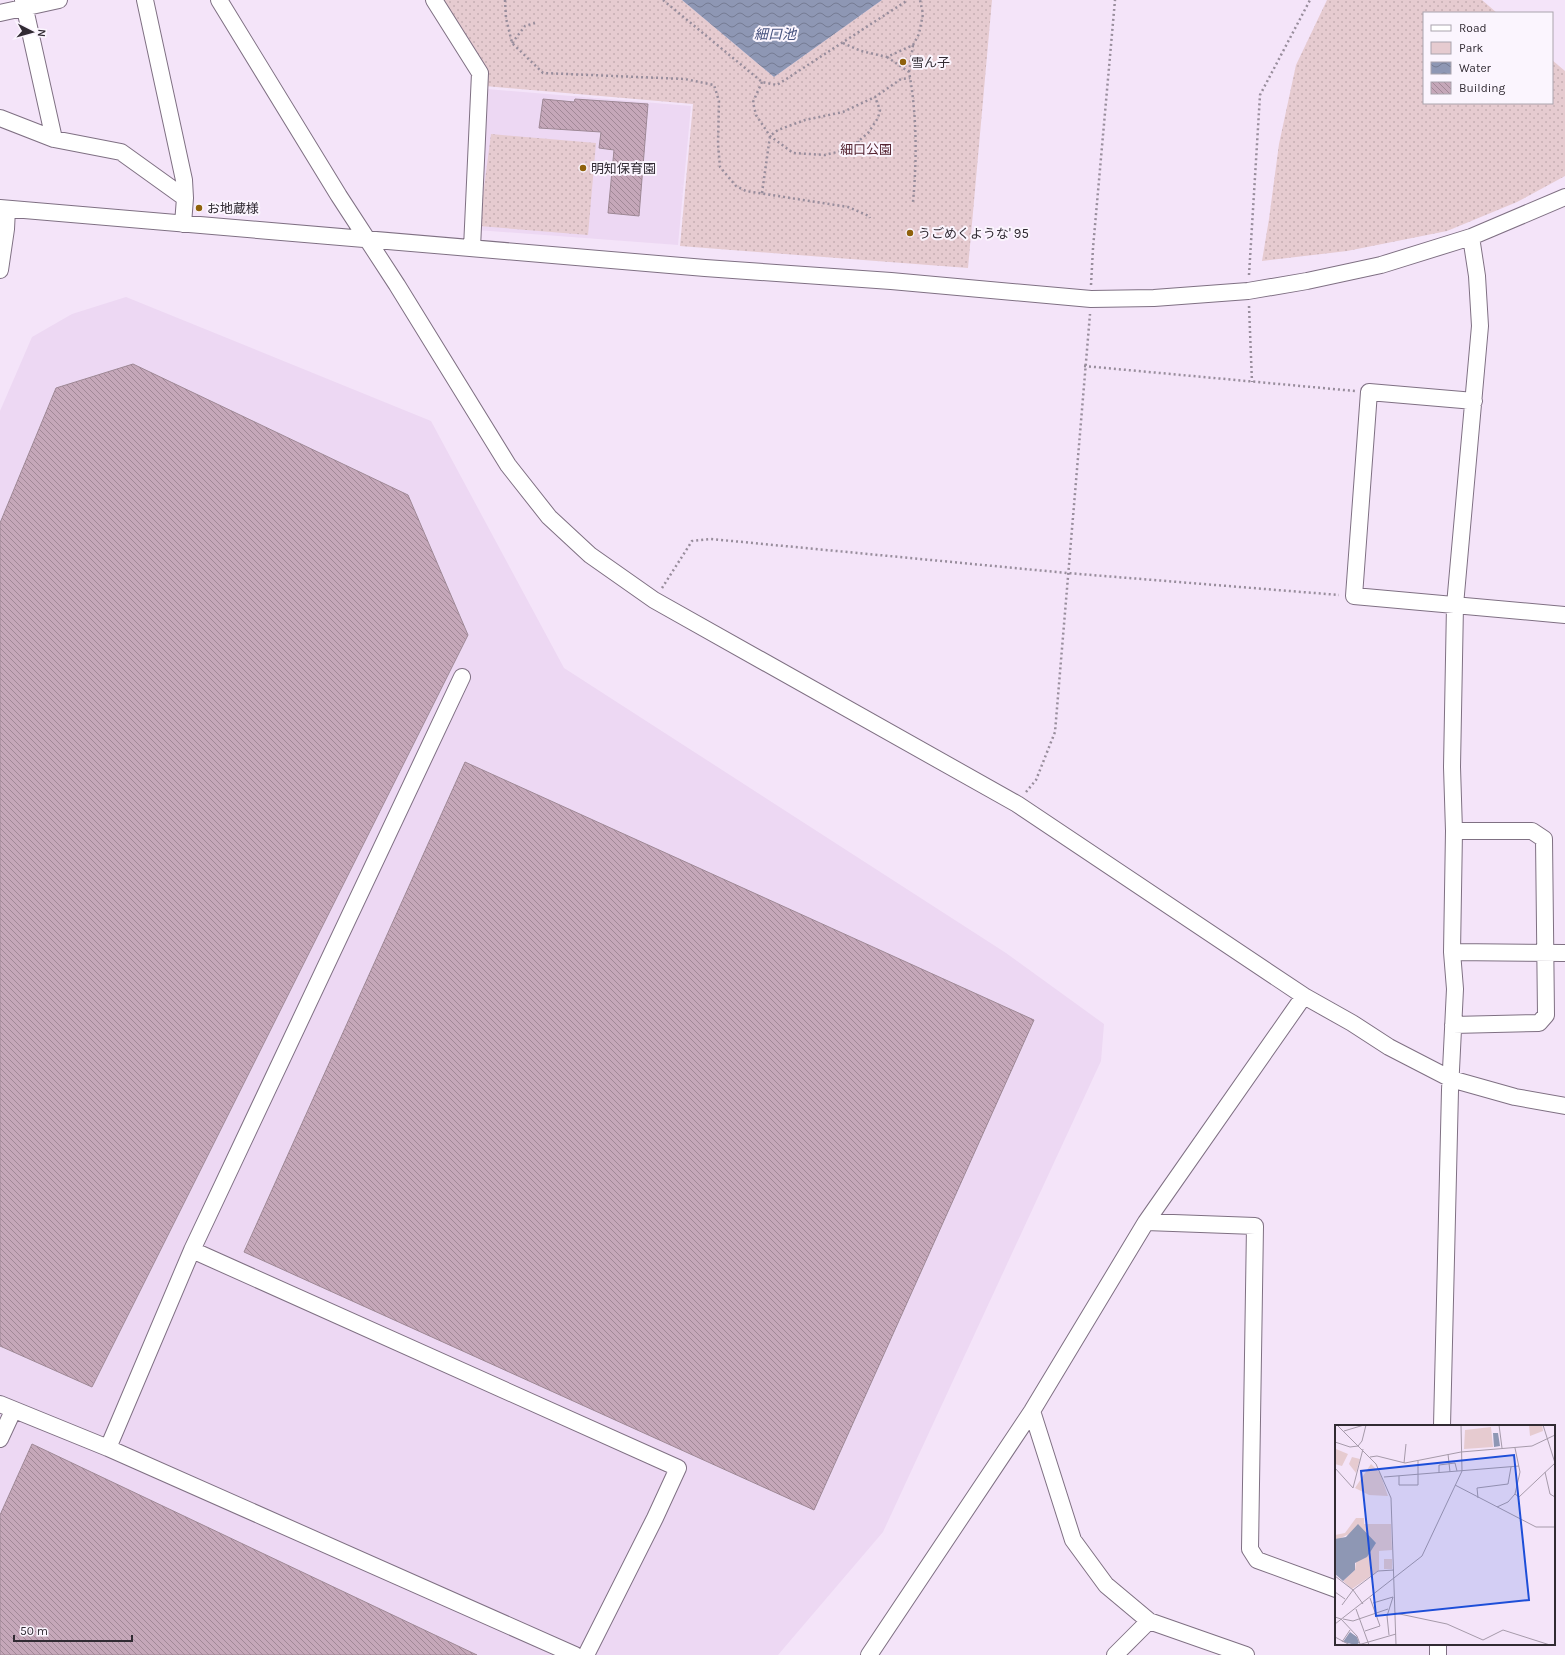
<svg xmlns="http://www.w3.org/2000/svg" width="1565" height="1655" viewBox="0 0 1565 1655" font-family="Karla,'Noto Sans JP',sans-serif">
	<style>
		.built { fill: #edd8f3 }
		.green { fill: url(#green-dots) }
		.water { fill: url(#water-waves) }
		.building { fill: url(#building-back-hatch); stroke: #9e8895 }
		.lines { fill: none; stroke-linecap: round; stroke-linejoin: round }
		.minor-casing { stroke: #7f7083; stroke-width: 18 }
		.path { stroke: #988d9c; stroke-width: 2.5; stroke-dasharray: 2 3; stroke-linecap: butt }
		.minor { stroke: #fff; stroke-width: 16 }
		.poi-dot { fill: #8f610b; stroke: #fbf5fe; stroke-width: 1.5 }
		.labels { text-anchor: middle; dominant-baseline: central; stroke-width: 4; stroke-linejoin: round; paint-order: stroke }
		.poi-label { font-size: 13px; fill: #312b33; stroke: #fbf5fe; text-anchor: start }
		.park-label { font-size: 13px; fill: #542431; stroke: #fbf5fe }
		.water-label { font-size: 14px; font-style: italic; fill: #47537f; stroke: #fbf5fe }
		.inset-road { fill: none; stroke: #a69aaa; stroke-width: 1 }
		.view { fill: #1d4ed8; fill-opacity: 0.15; stroke: #1d4ed8; stroke-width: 2 }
		.inset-edge { fill: none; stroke: #312b33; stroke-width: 2 }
	</style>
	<defs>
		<pattern id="green-dots" width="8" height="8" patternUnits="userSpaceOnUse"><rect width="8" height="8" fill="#e6cbd0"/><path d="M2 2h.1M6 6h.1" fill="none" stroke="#c6aeb3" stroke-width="1.8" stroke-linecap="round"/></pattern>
		<pattern id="water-waves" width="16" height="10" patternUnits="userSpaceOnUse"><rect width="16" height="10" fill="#8e97b4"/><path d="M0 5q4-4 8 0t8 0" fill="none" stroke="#757b93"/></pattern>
		<pattern id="building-back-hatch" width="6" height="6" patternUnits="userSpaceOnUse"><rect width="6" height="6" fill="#c5a7b9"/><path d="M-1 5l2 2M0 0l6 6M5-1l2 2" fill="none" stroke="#a18897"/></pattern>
	</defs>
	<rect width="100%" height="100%" fill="#f4e4f9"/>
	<path class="built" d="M487 89 691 106 678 245 477 230Z
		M126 297 431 421 564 668 1006 953 1104 1024 1101 1061 883 1532 778 1655H0V411L32 337 72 314Z"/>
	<path class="green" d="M441 0H682L774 77 882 0H992L968 268 680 246 693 104 485 86Z
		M1327 0H1482L1497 13H1424V103H1552V60L1565 71V176L1517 202 1447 231 1347 251 1262 261 1269 219 1279 144 1296 65Z
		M491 134 596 143 588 235 479 226Z"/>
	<path class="water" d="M682 0H882L774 77Z"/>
	<path class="building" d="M543 99 574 102 575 99 648 104 639 216 608 213 614 150 599 148 601 132 539 128Z
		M133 364 408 495 468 635 92 1387 0 1346V523L56 388Z
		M465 762 1034 1020 814 1510 244 1252Z
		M32 1444 477 1655H0V1515Z"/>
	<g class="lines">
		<g class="minor-casing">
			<path id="minor" d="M23 0 54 139
				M145 0 184 180 185 198 183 224
				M219 0 339 196 397 285 508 465 549 517 590 555 654 600 1017 804 1304 996 1352 1023 1389 1047 1451 1079 1515 1097 1565 1106
				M434 0 480 73 472 248
				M0 13 59 0
				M0 118 54 139 121 152 185 198
				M0 208 705 268 891 281 1091 299 1154 298 1248 291 1307 281 1381 265 1471 237 1565 197
				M0 270 6 229 7 209
				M1474 401 1369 392 1354 596 1565 615
				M1452 952 1565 953
				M1453 1025 1539 1023 1546 1015 1544 839 1532 831H1454
				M1146 1222 1255 1226 1250 1549 1257 1560 1336 1589
				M192 1250 678 1468 655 1518 586 1655
				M0 1404 108 1448 575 1655
				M1032 1411 1073 1540 1106 1585 1149 1621 1246 1655
				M1442 1426 1450 1090 1455 989 1452 952 1454 831 1452 767 1455 605 1480 326 1477 276 1471 237
				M0 1439 13 1411
				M108 1448 192 1250 462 677
				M869 1655 1032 1411 1146 1222 1304 996
				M1115 1655 1149 1621
				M1438 1655V1644"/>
		</g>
		<path class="path" d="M505 0 506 18 512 43 543 73 685 79 714 85 719 101 718 144 720 167 736 186 746 191 848 207 869 216 870 218
			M663 0 762 82 777 85 908 0
			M512 43 525 26 535 23
			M843 43 861 51 887 57 913 45 919 34 923 14 920 0
			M887 57 909 72C917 115 917 159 913 202
			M909 72 913 45
			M762 82 753 102 756 115 770 136 793 153 825 155 841 151 855 144 868 133 878 118 880 110 875 97
			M858 141 864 153
			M762 193 770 136 778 130 805 120 843 112 875 97 901 79 910 78
			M1249 275 1260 95 1310 0
			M1091 285 1093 248 1115 0
			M1249 306 1252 382
			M1084 366 1355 391
			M662 588 692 541 711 539 1067 573 1339 595
			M1026 792 1036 780 1055 732 1090 314"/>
		<use href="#minor" class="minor"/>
	</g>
	<g class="poi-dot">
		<circle cx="903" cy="62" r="4"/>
		<circle cx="583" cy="168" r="4"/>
		<circle cx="199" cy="208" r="4"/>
		<circle cx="910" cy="233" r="4"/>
	</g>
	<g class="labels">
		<g class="poi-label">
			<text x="911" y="62">雪ん子</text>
			<text x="591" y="168">明知保育園</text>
			<text x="207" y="208">お地蔵様</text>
			<text x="918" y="233">うごめくような' 95</text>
		</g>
		<g class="park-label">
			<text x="866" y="149">細口公園</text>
		</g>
		<g class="water-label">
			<text x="775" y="34">細口池</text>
		</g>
	</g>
	<g transform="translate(1335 1425)">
		<rect width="220" height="220" fill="#f4e4f9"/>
		<path d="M36 39 45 48 53 71 34 70 20 63ZM21 93H29V99H56L57 125 44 126V145L17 164 8 156 20 145 21 137 14 109 4 114H0V110L10 108ZM49 134H57V144H49Z" fill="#e6cbd0"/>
		<path d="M1 24 13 29 7 41 0 39ZM17 32 25 34 21 48 14 39Z" fill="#e6cbd0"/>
		<path d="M194 0H207L208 6 195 11ZM156 2 158 22 129 24 130 5Z" fill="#e6cbd0"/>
		<path d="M158 8H163L165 21 159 22ZM23 99 41 118 32 132 20 138V145L8 156 0 149V114L11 112ZM15 207 22 212 24 218 21 220 8 217Z" fill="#8e97b4"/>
		<path class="inset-road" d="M2 0 41 39 56 73 61 220M164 0 167 23M208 0 220 38M9 6 29 0M0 17 15 22 23 21 27 16 31 0M113 29 115 47M35 32 42 31 70 38 126 27 197 21 220 10M69 38 71 19M0 43 18 63M210 47 215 69 220 72M104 48V40L120 38 122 46M64 51V60H83V36M49 52 184 41M120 60 201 102H220M18 63 28 24M180 69 184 72 220 38M143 73 142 63 173 59 176 42M162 82 173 77 180 69 185 47 180 23M0 151 18 165 28 179M0 167 10 174M38 178 58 172M7 180 18 165 43 146 59 145M21 184 34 220M60 188 112 199 148 215 168 205 215 220M0 192 6 194 22 211 25 219M8 194 18 196 53 184M0 199 87 131 127 46 126 0M30 206 45 201 35 173M54 210 52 191 58 172M0 212 15 220M7 217 15 205M23 220 61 209"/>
		<path class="view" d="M179 30 194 175 41 191 26 46Z"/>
		<rect width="220" height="220" class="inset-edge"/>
	</g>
	<rect x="1423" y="12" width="130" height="92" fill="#fbf5fe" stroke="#aaa4ad"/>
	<rect x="1431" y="25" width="20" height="6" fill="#ffffff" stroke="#aaa4ad"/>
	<text x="1459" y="32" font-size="12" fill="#312b33">Road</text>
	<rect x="1431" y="42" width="20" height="12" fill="#e6cbd0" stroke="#aaa4ad"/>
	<text x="1459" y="52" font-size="12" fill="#312b33">Park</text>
	<rect x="1431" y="62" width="20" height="12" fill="url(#water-waves)" stroke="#aaa4ad"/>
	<text x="1459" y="72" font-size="12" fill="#312b33">Water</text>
	<rect x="1431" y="82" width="20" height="12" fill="url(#building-back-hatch)" stroke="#aaa4ad"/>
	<text x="1459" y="92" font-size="12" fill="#312b33">Building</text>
	<g transform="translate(32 32) rotate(96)" stroke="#fbf5fe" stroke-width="3" paint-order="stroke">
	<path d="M0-3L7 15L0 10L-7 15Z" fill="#312b33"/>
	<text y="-6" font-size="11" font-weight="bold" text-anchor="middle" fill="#312b33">N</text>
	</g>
	<path d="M14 1635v6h118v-6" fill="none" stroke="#312b33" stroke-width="2"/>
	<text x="20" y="1635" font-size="12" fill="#312b33" stroke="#fbf5fe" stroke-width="3" paint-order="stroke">50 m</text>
</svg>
